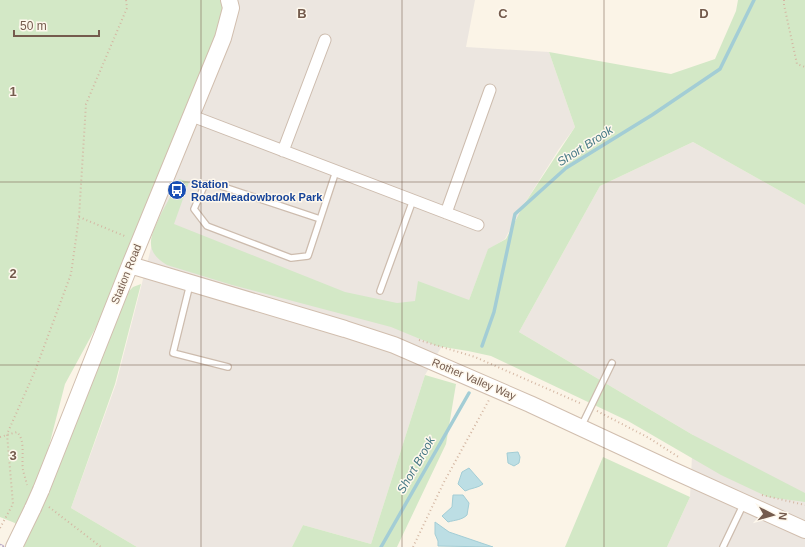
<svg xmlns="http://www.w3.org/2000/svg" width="805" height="547" viewBox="0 0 805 547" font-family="Helvetica,sans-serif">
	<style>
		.industrial { fill: #ece6e0 }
		.green { fill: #d3e8c6 }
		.water { fill: #bcdee4; stroke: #a3cdd5 }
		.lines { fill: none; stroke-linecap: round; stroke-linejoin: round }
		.stream { stroke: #a3cdd5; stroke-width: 3.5 }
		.lane-casing { stroke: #cdbcae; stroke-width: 8 }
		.street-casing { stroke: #cdbcae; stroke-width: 13 }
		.secondary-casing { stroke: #d1beae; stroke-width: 18 }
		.path { stroke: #d4b7a3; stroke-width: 2; stroke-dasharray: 1 3; stroke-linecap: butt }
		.lane { stroke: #fff; stroke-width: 5.5 }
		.street { stroke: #fff; stroke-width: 11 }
		.secondary { stroke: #fff; stroke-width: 16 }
		.rail-casing { stroke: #b7a6c5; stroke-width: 4.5 }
		.rail { stroke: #fef8ed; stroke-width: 3; stroke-dasharray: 9; stroke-linecap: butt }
		.secondary-bridge-casing { stroke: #d1beae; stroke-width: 18; stroke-linecap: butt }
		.secondary-bridge { stroke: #fff; stroke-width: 16 }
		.grid { fill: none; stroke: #745b4d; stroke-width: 1; stroke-opacity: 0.55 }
		.labels { text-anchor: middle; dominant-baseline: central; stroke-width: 3; stroke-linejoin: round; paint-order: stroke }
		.transit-label { font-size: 11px; font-weight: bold; fill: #164399; stroke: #fef8ed; text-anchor: start }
		.street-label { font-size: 11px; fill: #745b4d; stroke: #fef8ed }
		.water-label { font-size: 12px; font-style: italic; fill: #477a86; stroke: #fef8ed }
		.grid-label { font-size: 13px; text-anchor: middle; font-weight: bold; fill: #745b4d; stroke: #fef8ed; stroke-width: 3; stroke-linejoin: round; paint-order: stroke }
	</style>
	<rect width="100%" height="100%" fill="#fbf4e7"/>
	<path class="industrial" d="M213 0H475L466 47 549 52 575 127 559 149 523 206 505 239 488 250 469 300 425 375 371 544 303 525 292 547H137L71 508 116 384 214 4Z
		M693 142 805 205V547H667L690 497 693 435 519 332 600 186Z"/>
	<path class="green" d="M0 0H229L130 265 65 384 33 508 127 293 133 287 141 284 115 384 71 508 137 547H19L15 523 0 517Z
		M738 0H805V205L693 142 600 186 519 332 693 435 805 493V502L768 497 721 475 628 421 491 356 468 351 437 346 391 327 232 285 167 265C141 250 152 233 162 212 168 201 174 190 179 179L189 182 174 224 345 292 397 303 415 301 418 281 469 300 488 249 506 239 523 206 575 127 549 52 671 74 715 59 736 11Z
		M425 375 456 384 446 444 397 547H292L303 525 371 544Z
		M603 457 690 497 667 547H565Z"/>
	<path class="water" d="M518 452 520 457 519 463 514 466 508 463 507 453Z
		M469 468 483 484C478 488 471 488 465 491L458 484 462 472Z
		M453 495H463L469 503 467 515C462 520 455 520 448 522L442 516 452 507Z
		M435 522 449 532 493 547 438 546V541L435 534Z"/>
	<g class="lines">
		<path class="stream" d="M482 346 494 312 515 214 566 168 652 115 720 69 754 0
			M381 547 469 393"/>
		<g class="lane-casing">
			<path id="lane" d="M320 219 218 185 205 184 194 209 207 226 291 258 308 256 336 171
				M190 284 173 353 228 367
				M380 291 413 200
				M581 427 612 363
				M723 547 744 503"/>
		</g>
		<g class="street-casing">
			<path id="street" d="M192 116 478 225
				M283 151 325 40
				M446 213 490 90"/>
		</g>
		<g class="secondary-casing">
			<path id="secondary" d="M130 265 345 329 394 345 530 404 672 470 805 530
				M41 490 130 265 223 38 231 8 229 0
				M14 547 33 508"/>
		</g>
		<path class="path" d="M784 0V5L797 64 805 67
			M79 217 127 237
			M419 340 475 357 582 404
			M597 411 649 438 680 458
			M0 437 17 432C26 441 21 458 23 470 24 475 26 480 27 485
			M762 495 805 505
			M49 507 101 547
			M0 528 13 504 7 434 35 371 71 274 79 217 86 104 127 8 126 0
			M413 547 444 482 489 400"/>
		<use href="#lane" class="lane"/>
		<use href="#street" class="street"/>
		<use href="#secondary" class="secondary"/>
		<g class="rail-casing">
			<path id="rail" d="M0 546 2 547"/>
		</g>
		<use href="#rail" class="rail"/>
		<g class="secondary-bridge-casing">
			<path id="secondary-bridge" d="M33 508 41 490"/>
		</g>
		<use href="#secondary-bridge" class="secondary-bridge"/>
	</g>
	<path class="grid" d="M201 0V547M402 0V547M604 0V547M0 182H805M0 365H805"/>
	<defs>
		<g id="bus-disc" transform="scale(1)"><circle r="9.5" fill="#1a4fb4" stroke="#fef8ed"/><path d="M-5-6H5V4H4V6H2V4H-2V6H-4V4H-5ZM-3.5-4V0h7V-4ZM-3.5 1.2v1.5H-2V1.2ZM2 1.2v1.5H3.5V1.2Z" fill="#fff"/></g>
	</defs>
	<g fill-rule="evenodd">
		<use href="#bus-disc" x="177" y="190"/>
	</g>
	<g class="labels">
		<g class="transit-label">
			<text x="191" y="184">Station<tspan x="191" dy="13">Road/Meadowbrook Park</tspan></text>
		</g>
		<g class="street-label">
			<text transform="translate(126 274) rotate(-68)">Station Road</text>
			<text transform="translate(474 379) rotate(23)">Rother Valley Way</text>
		</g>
		<g class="water-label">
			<text transform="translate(585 146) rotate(-33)">Short Brook</text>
			<text transform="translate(416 465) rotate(-60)">Short Brook</text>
		</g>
	</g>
	<g class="grid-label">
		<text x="302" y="18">B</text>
		<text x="503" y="18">C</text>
		<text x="704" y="18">D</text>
		<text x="13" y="96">1</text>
		<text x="13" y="278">2</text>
		<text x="13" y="460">3</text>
	</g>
	<g transform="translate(773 515) rotate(96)" stroke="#fef8ed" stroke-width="3" paint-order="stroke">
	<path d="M0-3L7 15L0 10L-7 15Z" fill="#745b4d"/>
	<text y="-6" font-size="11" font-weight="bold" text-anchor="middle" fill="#745b4d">N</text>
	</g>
	<path d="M14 30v6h85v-6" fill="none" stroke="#745b4d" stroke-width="2"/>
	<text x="20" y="30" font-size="12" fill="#745b4d" stroke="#fef8ed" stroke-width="3" paint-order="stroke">50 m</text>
</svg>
